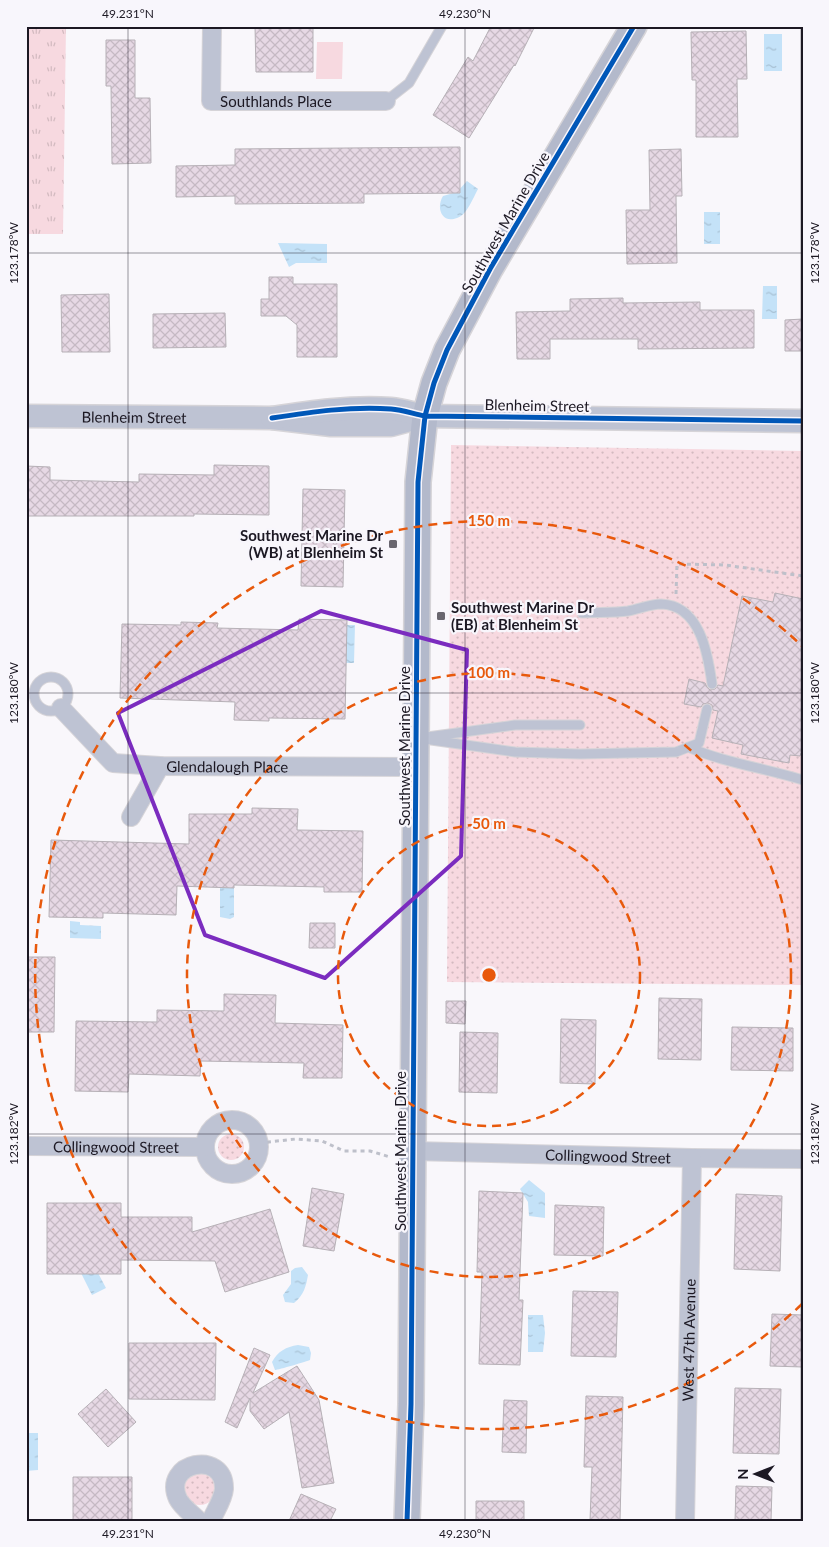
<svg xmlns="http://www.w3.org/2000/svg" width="829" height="1547" viewBox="0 0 829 1547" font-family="Lato,sans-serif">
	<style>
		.grass { fill: url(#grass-dots) }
		.park { fill: url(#park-tufts) }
		.pitch { fill: #f7d9e0 }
		.water { fill: url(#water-ripples) }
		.building { fill: url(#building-cross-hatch); stroke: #b6b0b6 }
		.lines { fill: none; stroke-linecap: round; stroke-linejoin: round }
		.service-casing { stroke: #d6d4d8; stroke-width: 11 }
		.minor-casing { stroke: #d6d4d8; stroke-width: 20 }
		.tertiary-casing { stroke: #d6d4d8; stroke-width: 25 }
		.secondary-casing { stroke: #d6d4d8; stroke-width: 28 }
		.path { stroke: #bec0ca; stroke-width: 3; stroke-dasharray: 4 4; stroke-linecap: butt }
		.service { stroke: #bec3d3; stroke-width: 9 }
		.minor { stroke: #bec3d3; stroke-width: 18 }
		.tertiary { stroke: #bec3d3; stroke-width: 22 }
		.secondary { stroke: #b3b9cb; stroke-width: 25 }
		.cycleway-casing { stroke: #f8f6fc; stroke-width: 8 }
		.cycleway { stroke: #0057b8; stroke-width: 5 }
		.marked { fill: none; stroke: #7b2cbf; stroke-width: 4; stroke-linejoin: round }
		.ticks { fill: none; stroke: #1c1823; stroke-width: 1; stroke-opacity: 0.45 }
		.ring { fill: none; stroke: #e8590c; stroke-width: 2.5; stroke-dasharray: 9 6 }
		.poi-dot { fill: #69666f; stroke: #f8f6fc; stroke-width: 2 }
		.labels { text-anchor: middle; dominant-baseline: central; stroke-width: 4.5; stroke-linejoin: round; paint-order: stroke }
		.street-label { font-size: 15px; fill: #1c1823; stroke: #f8f6fc }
		.poi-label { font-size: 15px; font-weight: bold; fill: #1c1823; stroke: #f8f6fc; text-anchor: end }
		.centre { fill: #e8590c; stroke: #f8f6fc; stroke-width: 2.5 }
		.ring-label { font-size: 15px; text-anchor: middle; font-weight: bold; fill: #e8590c; stroke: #f8f6fc; stroke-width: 4.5; stroke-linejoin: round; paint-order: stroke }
		.neatline { fill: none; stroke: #1c1823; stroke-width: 2 }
		.ticks-label { font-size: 12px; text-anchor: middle; fill: #1c1823 }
	</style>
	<defs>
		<pattern id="grass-dots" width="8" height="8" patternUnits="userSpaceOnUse" patternTransform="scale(1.25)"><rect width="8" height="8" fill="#f7d9e0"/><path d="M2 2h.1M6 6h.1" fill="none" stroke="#d3bac0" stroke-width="1.8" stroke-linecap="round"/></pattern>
		<pattern id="park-tufts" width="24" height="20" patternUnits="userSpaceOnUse" patternTransform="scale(1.25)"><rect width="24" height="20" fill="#f7d9e0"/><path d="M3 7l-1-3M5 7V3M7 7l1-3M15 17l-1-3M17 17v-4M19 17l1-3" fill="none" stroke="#d3bac0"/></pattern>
		<pattern id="water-ripples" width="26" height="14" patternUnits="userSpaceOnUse" patternTransform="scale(1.25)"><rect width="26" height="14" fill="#c4e2f8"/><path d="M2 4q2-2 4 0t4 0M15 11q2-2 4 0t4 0" fill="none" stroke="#a8c1d4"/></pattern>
		<pattern id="building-cross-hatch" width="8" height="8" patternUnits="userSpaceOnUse" patternTransform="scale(1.25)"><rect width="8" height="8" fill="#e6d8e4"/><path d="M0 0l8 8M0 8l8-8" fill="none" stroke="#c5b9c3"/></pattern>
	</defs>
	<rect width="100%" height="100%" fill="#f9f7fb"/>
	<path class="grass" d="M451 445 803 451V985L447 982Z
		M218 1147a13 13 0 1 1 26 0a13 13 0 1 1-26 0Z
		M184 1489a16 16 0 1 1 32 0a16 16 0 1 1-32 0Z"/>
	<path class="park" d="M26 26H66L63 234H26Z"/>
	<path class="pitch" d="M317 42H343L342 79H316Z"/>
	<path class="water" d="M764 34H782V71H764Z
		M467 181 478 189C473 198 467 215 457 218 441 224 436 207 443 196L457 192Z
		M704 212H720V244H704Z
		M278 243 327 244V263H296L289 267Z
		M763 286H777V319H762Z
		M333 625H355L354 663H333Z
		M220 888H234V917L230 919 220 917Z
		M70 921 80 922V925L101 926V939L70 938Z
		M529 1180 545 1193V1218L529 1216 528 1202 520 1189Z
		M90 1258 106 1288 92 1295 77 1265Z
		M302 1267 308 1275C306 1286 304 1295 294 1303L285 1302 283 1295 291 1284V1271L295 1268Z
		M528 1315H543L545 1333 543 1352H528Z
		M298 1345 309 1347 311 1353 310 1360C308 1361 278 1370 275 1370L272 1362C278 1351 286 1347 298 1345Z
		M26 1433H38V1470L26 1471Z"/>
	<path class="building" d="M255 26H313V72H256Z
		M491 26H535L515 66 514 65 469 138 433 115 468 57 473 61Z
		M746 31 747 79H737L738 137H696V80H692L691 32Z
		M106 40H135V98H150L151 163 112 164 111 86H106Z
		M460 147V193L364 194V203L235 204V196L176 197V166L235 165V149Z
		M681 149 682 196H676L677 263 627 264 626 210H650L649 150Z
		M269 277H293V284H337V357H297V325L286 316H261V299H269Z
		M109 294 110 352H62L61 295Z
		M623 298V303L700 302V310H754V348L638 349V339H550V359H517L516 312 570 311V299Z
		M225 313 226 347 153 348V314Z
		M803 319V351H785V320Z
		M214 465 269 466V515L194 514V516H26V466L50 467V480L139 482V474L214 475Z
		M303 489 345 490 343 587 301 586Z
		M775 593 803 599V753H801L800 756 790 755 789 763 741 754 743 745 712 738 718 711 713 710 712 705 708 703 703 704 701 707 684 704 689 679 705 683 707 687 710 690 715 689 718 685 723 686 742 596 773 602Z
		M299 619 347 620 345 719 269 718V721L234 720 235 702 120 698 122 624 181 625V622L218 623 217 628 298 630Z
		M252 808 298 809 297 830 363 831 362 892H324V887L234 885V888L177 886 176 915 103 913V918L49 917 51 840 189 844V814H252Z
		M310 923H335V948H309Z
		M26 957H55L54 1032H26Z
		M224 994 276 995 275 1023 343 1025 342 1078H303L304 1063 201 1061 200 1076 129 1074 128 1092 75 1091 76 1021 157 1022V1010L224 1011Z
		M659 998 702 999 701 1060 658 1059Z
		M446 1001H466L465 1024 446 1023Z
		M561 1019 596 1020 595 1084 560 1083Z
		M732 1027 793 1028V1071L731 1070Z
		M460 1032 498 1033 497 1093 459 1092Z
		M312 1188 344 1194 334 1251 303 1246Z
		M479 1191 523 1193 519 1300H523L520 1365 479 1364 482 1272H477Z
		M736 1194 782 1196 780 1271 734 1269Z
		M47 1203H121V1217H192V1232L270 1209 289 1272 225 1292 215 1261 121 1260V1274H47Z
		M555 1205 604 1207 603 1256 554 1255Z
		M573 1291 618 1292 616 1357 571 1356Z
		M772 1314 803 1315V1367L770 1366Z
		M129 1343H216L215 1400 129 1399Z
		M254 1348 270 1355 253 1393 297 1366 319 1400 334 1483 302 1488 289 1412 264 1429 250 1411V1398L237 1428 225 1422Z
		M735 1388 781 1389 779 1454 733 1453Z
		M106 1389 136 1422 108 1447 78 1414Z
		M586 1396 623 1397 620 1521H590L592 1467H584Z
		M504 1400 527 1401 526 1453 502 1452Z
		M73 1477H132V1521H73Z
		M736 1486 772 1487 771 1521H735Z
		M301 1494 336 1509 330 1521H289Z
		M476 1501H524V1521H476Z"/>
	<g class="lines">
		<g class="service-casing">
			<path id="service" d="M386 101 409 83 442 26
				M582 613C597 612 613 613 628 611 639 609 651 604 661 604 700 605 708 654 712 684
				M34 694a17 17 0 1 1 34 0a17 17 0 1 1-34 0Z
				M427 737 515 725H580
				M417 738 515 752 580 754 676 752 699 743 707 709
				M688 747C725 763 765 768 803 780"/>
		</g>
		<g class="minor-casing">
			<g id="minor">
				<path id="s1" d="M212 26 211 101H386"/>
				<path id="s2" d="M61 708 113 763 160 766 416 767"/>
				<path d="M131 817 160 766"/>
				<circle cx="232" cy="1147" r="27"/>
				<path id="s3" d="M26 1146 205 1147"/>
				<path id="s4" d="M413 1151 692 1158 803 1159"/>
				<path d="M199 1521C192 1514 182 1507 178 1499 161 1462 225 1449 224 1489 223 1500 215 1511 211 1521"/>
				<path id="s5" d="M685 1521 692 1158"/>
			</g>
		</g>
		<g class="tertiary-casing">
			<g id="tertiary">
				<path id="s6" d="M26 416 272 418 331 425H391L421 417"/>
				<path d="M272 418C311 412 351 406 391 409 403 410 414 414 425 416L803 421"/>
			</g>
		</g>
		<g class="secondary-casing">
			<path id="secondary" d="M407 1521 411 1404 418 482 425 416 434 383 447 350 490 269 634 26"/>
		</g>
		<path class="path" d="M676 594 677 564 725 565 803 576
			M259 1143 296 1139 322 1141 344 1151H370L390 1157"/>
		<use href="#service" class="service"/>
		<use href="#minor" class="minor"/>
		<use href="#tertiary" class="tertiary"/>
		<use href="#secondary" class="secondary"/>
		<g class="cycleway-casing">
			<path id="cycleway" d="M272 418C311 412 351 406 391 409 403 410 414 414 425 416L803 421
				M407 1521 411 1404 418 482 425 416 434 383 447 350 490 269 634 26"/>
		</g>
		<use href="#cycleway" class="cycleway"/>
	</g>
	<path class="marked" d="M321 611 467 650 461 856 325 978 205 935 118 713Z"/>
	<path class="ticks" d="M128 26V1521M465 26V1521M801 26V1521M26 253H803M26 693H803M26 1134H803"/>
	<g class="ring">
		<circle cx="489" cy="975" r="151"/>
		<circle cx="489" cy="975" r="302"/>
		<path d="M802 1304A454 454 0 1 1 802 646"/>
	</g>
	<g class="poi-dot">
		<rect x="388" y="539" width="10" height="10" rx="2.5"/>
		<rect x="436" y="611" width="10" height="10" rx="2.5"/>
	</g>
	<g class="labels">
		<g class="street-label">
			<text stroke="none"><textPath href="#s1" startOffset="140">Southlands Place</textPath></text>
			<text transform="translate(505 222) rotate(-60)">Southwest Marine Drive</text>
			<text transform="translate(537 405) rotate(1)">Blenheim Street</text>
			<text stroke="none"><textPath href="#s6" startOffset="108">Blenheim Street</textPath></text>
			<text transform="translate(404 746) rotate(-90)">Southwest Marine Drive</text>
			<text stroke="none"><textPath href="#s2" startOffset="190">Glendalough Place</textPath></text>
			<text stroke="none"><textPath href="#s3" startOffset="90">Collingwood Street</textPath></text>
			<text transform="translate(400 1151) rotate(-90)">Southwest Marine Drive</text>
			<text stroke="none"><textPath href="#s4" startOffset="195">Collingwood Street</textPath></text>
			<text stroke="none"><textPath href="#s5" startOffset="181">West 47th Avenue</textPath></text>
		</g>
		<g class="poi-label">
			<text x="383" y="535">Southwest Marine Dr<tspan x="383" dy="17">(WB) at Blenheim St</tspan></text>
			<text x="451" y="607" text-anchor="start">Southwest Marine Dr<tspan x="451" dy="17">(EB) at Blenheim St</tspan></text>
		</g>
	</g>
	<circle cx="489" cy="975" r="8" class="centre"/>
	<g class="ring-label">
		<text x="489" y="526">150 m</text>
		<text x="489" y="678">100 m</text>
		<text x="489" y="829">50 m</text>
	</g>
	<rect width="829" height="1547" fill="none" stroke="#f8f6fc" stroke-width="55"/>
	<g transform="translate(756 1474) rotate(270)" stroke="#f8f6fc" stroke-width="4" paint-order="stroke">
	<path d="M0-4L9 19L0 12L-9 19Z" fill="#1c1823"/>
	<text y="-8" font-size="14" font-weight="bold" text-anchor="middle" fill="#1c1823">N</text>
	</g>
	<rect x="28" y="28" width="774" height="1492" class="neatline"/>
	<g class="ticks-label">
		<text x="128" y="18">49.231°N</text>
		<text x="465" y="18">49.230°N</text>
		<text transform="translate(815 253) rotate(-90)" y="4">123.178°W</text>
		<text transform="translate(14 253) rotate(-90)" y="4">123.178°W</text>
		<text transform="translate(815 693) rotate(-90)" y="4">123.180°W</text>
		<text transform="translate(14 693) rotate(-90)" y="4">123.180°W</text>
		<text transform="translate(815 1134) rotate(-90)" y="4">123.182°W</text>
		<text transform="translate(14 1134) rotate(-90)" y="4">123.182°W</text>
		<text x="128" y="1538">49.231°N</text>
		<text x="465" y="1538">49.230°N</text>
	</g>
</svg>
